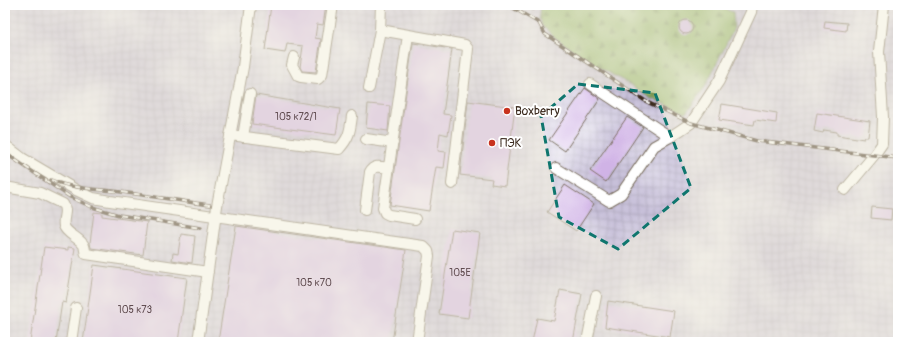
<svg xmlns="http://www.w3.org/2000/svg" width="903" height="347" viewBox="0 0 903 347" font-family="Pangolin,sans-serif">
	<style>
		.industrial { fill: url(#industrial-grid) }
		.forest { fill: url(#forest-firs); stroke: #666e42 }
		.building { fill: #d0b3e6 }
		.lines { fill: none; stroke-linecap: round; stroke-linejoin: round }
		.minor-casing { stroke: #7b6f60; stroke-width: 12 }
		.minor { stroke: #fff; stroke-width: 10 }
		.rail-casing { stroke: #3b2a1e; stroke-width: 3.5 }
		.rail { stroke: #fff; stroke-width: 2; stroke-dasharray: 6; stroke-linecap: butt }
		.marked { fill: none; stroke: #0f766e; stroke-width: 3; stroke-dasharray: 8 5; stroke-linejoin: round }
		.poi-dot { fill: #c8321e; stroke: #fff; stroke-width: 1.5 }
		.labels { text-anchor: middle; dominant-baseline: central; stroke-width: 4; stroke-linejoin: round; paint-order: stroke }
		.number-label { font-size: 10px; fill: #604c50 }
		.poi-label { font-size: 12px; fill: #3b2a1e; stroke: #fff; text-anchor: start }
	</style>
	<defs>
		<pattern id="industrial-grid" width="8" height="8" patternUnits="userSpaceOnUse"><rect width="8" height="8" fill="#c7c0d9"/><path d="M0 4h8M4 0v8" fill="none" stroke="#aca5ba"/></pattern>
		<pattern id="forest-firs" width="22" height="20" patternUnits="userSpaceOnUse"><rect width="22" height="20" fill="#90b165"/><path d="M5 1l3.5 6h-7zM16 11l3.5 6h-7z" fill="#779053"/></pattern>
	</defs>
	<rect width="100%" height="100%" fill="#fff"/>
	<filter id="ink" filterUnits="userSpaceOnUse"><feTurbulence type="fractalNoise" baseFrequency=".025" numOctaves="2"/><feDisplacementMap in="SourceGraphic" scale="8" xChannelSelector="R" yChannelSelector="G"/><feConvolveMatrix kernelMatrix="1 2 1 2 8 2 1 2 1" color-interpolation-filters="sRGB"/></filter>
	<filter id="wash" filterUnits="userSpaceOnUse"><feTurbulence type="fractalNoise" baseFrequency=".012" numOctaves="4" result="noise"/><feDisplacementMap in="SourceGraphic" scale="16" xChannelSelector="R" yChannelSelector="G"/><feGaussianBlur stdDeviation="0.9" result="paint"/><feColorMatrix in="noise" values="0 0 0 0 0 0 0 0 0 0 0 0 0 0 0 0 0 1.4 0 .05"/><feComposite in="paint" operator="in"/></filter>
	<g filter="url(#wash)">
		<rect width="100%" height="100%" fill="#f3eeda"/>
		<path class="industrial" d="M5 5H898V342H5Z"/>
		<path class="forest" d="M541 5H714L733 12 734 28 705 87 686 113 650 98 631 85 595 65 554 37 542 25 540 16Z"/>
		<g id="blocks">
			<path class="building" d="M271 5H326L323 25 317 24 315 38 321 39 316 72 302 71 300 67 303 46 287 44 285 53 265 50Z
				M679 27a7 7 0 1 1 14 0a7 7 0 1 1-14 0Z
				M825 21 847 23 846 31 824 28Z
				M413 43 452 49 443 114 451 115 448 135 440 133 438 151 446 152 444 168 436 167 429 211 390 205Z
				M585 88 600 99 565 151 549 140Z
				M256 95 340 109 336 135 252 124Z
				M468 101 515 107 505 186 491 184 492 179 460 175Z
				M368 104 390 106 388 131 366 128Z
				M722 104 777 113 776 123 755 120 754 125 719 120Z
				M817 113 870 121 868 137H864V139L837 135V132L824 130 823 133 814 131Z
				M627 117 643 127 606 182 590 171Z
				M565 185 594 204 576 231 547 212Z
				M872 207 892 209 891 220 871 218Z
				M94 212 102 213V216L147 222 143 255 91 248 90 243Z
				M236 226 406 250 392 342H218Z
				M452 229 480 233 468 318 439 314Z
				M181 234 195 236 192 263 172 260 173 253 178 254Z
				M44 247 68 250V247L75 248 66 303 62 302 56 342H30Z
				M94 265 187 278 178 342H83Z
				M560 290 582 294 573 342H532L537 318 554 321Z
				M608 301 674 311 670 337 605 327Z"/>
		</g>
	</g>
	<g filter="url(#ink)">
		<use href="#blocks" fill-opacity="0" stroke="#7b6f60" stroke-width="1"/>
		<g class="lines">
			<g class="minor-casing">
				<path id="minor" d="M380 30 465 45 468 49 452 184
					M408 35 383 208 385 213 389 215 415 219
					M294 57 292 65 298 76 301 77 318 79 322 75 333 5
					M590 84 670 137 691 123 719 81 751 12 752 5
					M369 88 380 30 381 5
					M230 135 339 149C350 137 350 130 352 116
					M243 137 250 94
					M366 139 393 143
					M5 145 22 158 76 190 93 198 110 201 423 246 428 251 429 256 417 342
					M556 168 609 201 621 194 654 146 670 137
					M5 187 40 193 63 204C68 211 62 218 64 226 66 233 77 237 82 243 86 246 84 251 86 254L208 272
					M845 190 875 154 882 144 883 117 879 52 884 5
					M365 210 370 172C374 164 382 167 389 168
					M71 342 76 308
					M198 342 217 206 243 67 251 5
					M587 342 596 296"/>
			</g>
			<use href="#minor" class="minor"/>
			<g class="rail-casing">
				<path id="rail" d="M508 5 539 23 545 34 647 102 691 123 757 141 898 158
					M524 5 533 9
					M5 153 70 197 92 207 119 215 201 228
					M51 180C73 189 98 189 121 192 151 196 180 201 210 205"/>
			</g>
			<use href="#rail" class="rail"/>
		</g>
	</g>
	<path d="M0 0H903V347H0ZM578 84 655 93 691 188 618 249 559 217 541 116Z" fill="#f3eeda" fill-opacity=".55" fill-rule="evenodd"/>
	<path class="marked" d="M578 84 655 93 691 188 618 249 559 217 541 116Z"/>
	<g class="poi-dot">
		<circle cx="507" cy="111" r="4"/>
		<circle cx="492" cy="143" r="4"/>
	</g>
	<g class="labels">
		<g class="number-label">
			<text x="296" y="117">105 к72/1</text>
			<text x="460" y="273">105Е</text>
			<text x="314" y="283">105 к70</text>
			<text x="135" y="310">105 к73</text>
		</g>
		<g class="poi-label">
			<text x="515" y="111">Boxberry</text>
			<text x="500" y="143">ПЭК</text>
		</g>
	</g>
	<rect width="903" height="347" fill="none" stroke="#fff" stroke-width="20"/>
</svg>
